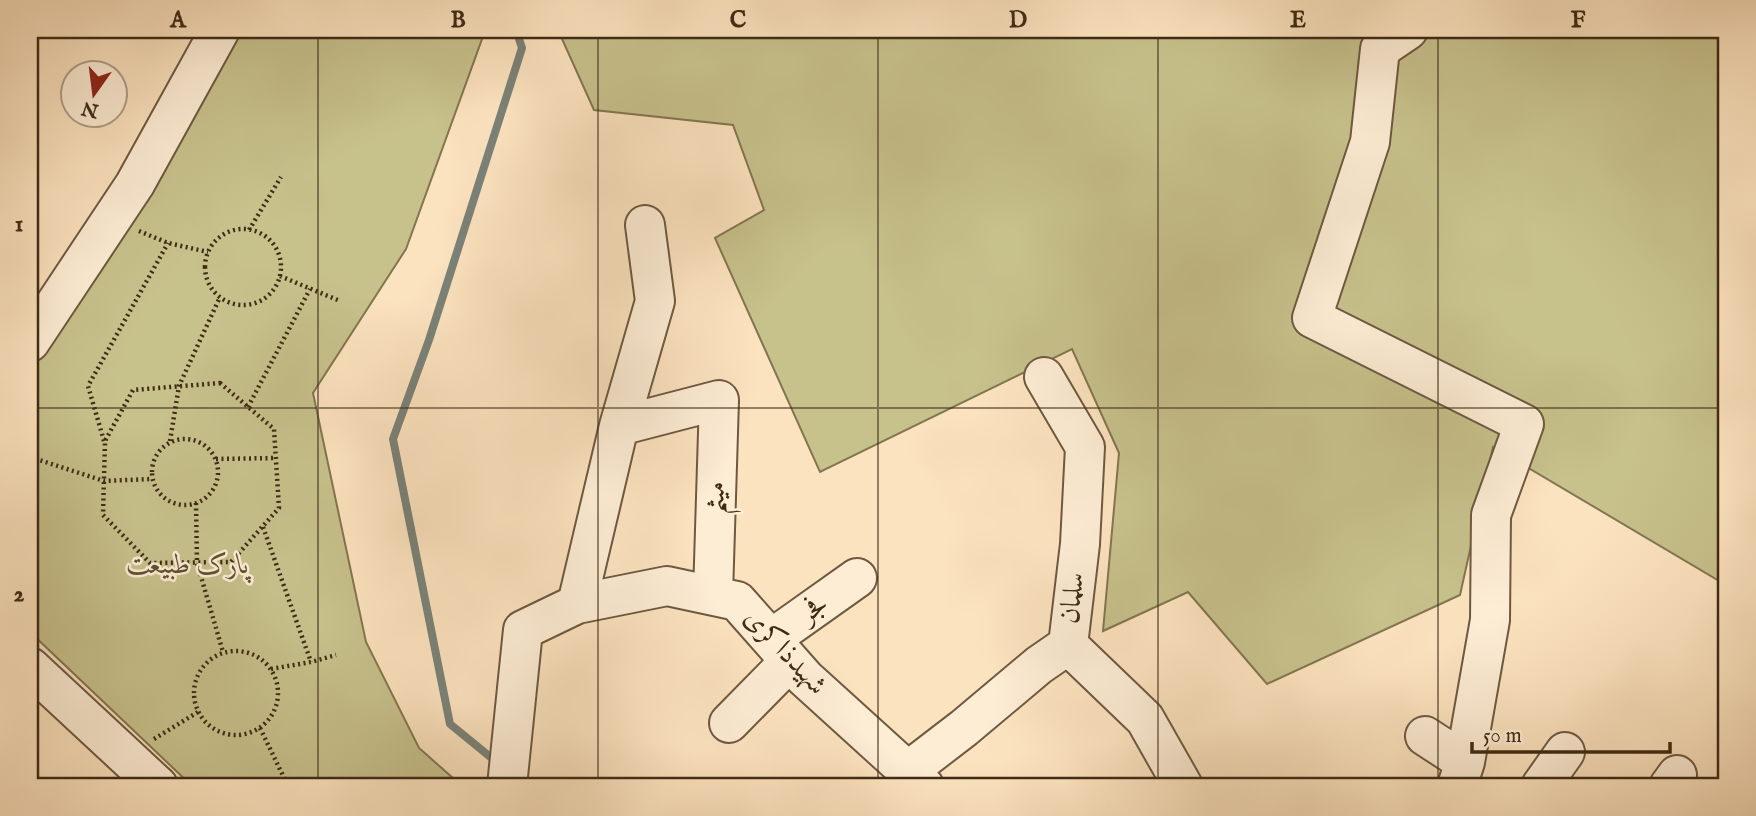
<svg xmlns="http://www.w3.org/2000/svg" width="1756" height="816" viewBox="0 0 1756 816" font-family="'IM FELL English',Amiri,serif">
	<style>
		.green { fill: #c7c18c; stroke: #827650; stroke-width: 2 }
		.lines { fill: none; stroke-linecap: round; stroke-linejoin: round }
		.stream { stroke: #7a8279; stroke-width: 8 }
		.minor-casing { stroke: #6e5940; stroke-width: 42 }
		.path { stroke: #3e2b15; stroke-width: 4.5; stroke-dasharray: 2 3.5; stroke-linecap: butt }
		.minor { stroke: #fdedd5; stroke-width: 38 }
		.grid { fill: none; stroke: #3e2b15; stroke-width: 2; stroke-opacity: 0.55 }
		.labels { text-anchor: middle; dominant-baseline: central; stroke-width: 5; stroke-linejoin: round; paint-order: stroke }
		.street-label { font-size: 28px; fill: #3e2b15; stroke: #fdedd5 }
		.park-label { font-size: 28px; font-style: italic; fill: #605033; stroke: #fdedd5 }
		.neatline { fill: none; stroke: #3e2b15; stroke-width: 2.5 }
		.grid-label { font-size: 23px; text-anchor: middle; font-weight: bold; fill: #3e2b15 }
	</style>
	<rect width="100%" height="100%" fill="#fce3bf"/>
	<filter id="stains"><feTurbulence type="fractalNoise" baseFrequency=".00286" numOctaves="4"/><feColorMatrix values="0 0 0 0 .2 0 0 0 0 .09 0 0 0 0 .02 0 0 0 .5 -.17"/></filter>
	<radialGradient id="worn" r=".72"><stop offset=".6" stop-color="#630" stop-opacity="0"/><stop offset="1" stop-color="#630" stop-opacity=".3"/></radialGradient>
	<path class="green" d="M228 30H477L482 39 406 249 313 393 366 642 419 748 462 786H192L30 632V372L144 192Z
		M558 30H1726V585L1493 447 1460 595 1267 684 1188 592 1103 631 1119 453 1072 349 820 472 715 238 764 210 733 125 594 110Z"/>
	<g class="lines">
		<path class="stream" d="M499 764 450 724 393 439 429 340 522 48 516 30"/>
		<g class="minor-casing">
			<path id="minor" d="M1408 30 1380 49 1370 142 1312 318 1524 424 1491 515 1490 620 1465 762 1457 786
				M30 342 135 184 220 30
				M1044 377 1085 447 1080 544 1068 645 1145 719 1183 786
				M619 426 719 400 713 595
				M577 604 619 426 655 301 645 225
				M771 639 857 578
				M30 667 158 786
				M729 723 790 661
				M1425 736 1465 762
				M908 771 964 728 1039 665 1068 645
				M507 786 523 630 577 604 667 586 737 601 805 678 924 786
				M1541 786 1565 752
				M1669 786 1677 775"/>
		</g>
		<path class="path" d="M205 267a38 38 0 1 1 76 0a38 38 0 1 1-76 0Z
			M249 230 281 177
			M139 231 168 243 208 252
			M280 276 340 301
			M220 383 274 429 279 508 231 562 150 563 103 515 105 441 133 390Z
			M248 407 310 289
			M152 472a33 33 0 1 1 66 0a33 33 0 1 1-66 0Z
			M104 441 88 386 168 243
			M170 441 179 386 220 297
			M30 457 104 481 152 479
			M216 459 275 458
			M196 503 197 563 223 652
			M263 527 311 662
			M194 693a42 42 0 1 1 84 0a42 42 0 1 1-84 0Z
			M271 669 311 662 336 655
			M260 728 288 786
			M154 739 198 712"/>
		<use href="#minor" class="minor"/>
	</g>
	<path class="grid" d="M318 30V786M598 30V786M878 30V786M1158 30V786M1438 30V786M30 408H1726"/>
	<g class="labels">
		<g class="street-label">
			<text transform="translate(716 498) rotate(-88)">میثم</text>
			<text transform="translate(1073 598) rotate(-83)">سلمان</text>
			<text transform="translate(814 609) rotate(-35)">فجر</text>
			<text transform="translate(785 652) rotate(47)">شهیدذاکری</text>
		</g>
		<g class="park-label">
			<text x="188" y="565">پارک طبیعت</text>
		</g>
	</g>
	<rect width="1756" height="816" fill="none" stroke="#fce3bf" stroke-width="77"/>
	<g transform="translate(94 94) rotate(194)"><circle r="33" fill="#fdedd5" stroke="#b19f88" stroke-width="2"/>
	<path d="M0-5L12 26L0 18L-12 26Z" fill="#8f2418"/>
	<text y="-10" font-size="19" font-weight="bold" text-anchor="middle" fill="#3e2b15">N</text>
	</g>
	<path d="M1472 742v10h198v-10" fill="none" stroke="#3e2b15" stroke-width="3.5"/>
	<text x="1483" y="742" font-size="21" fill="#3e2b15" stroke="#fdedd5" stroke-width="5" paint-order="stroke">50 m</text>
	<rect x="38" y="38" width="1680" height="740" class="neatline"/>
	<g class="grid-label">
		<text x="178" y="27">A</text>
		<text x="458" y="27">B</text>
		<text x="738" y="27">C</text>
		<text x="1018" y="27">D</text>
		<text x="1298" y="27">E</text>
		<text x="1578" y="27">F</text>
		<text x="19" y="231">1</text>
		<text x="19" y="601">2</text>
	</g>
	<rect width="100%" height="100%" filter="url(#stains)"/>
	<rect width="100%" height="100%" fill="url(#worn)"/>
</svg>
